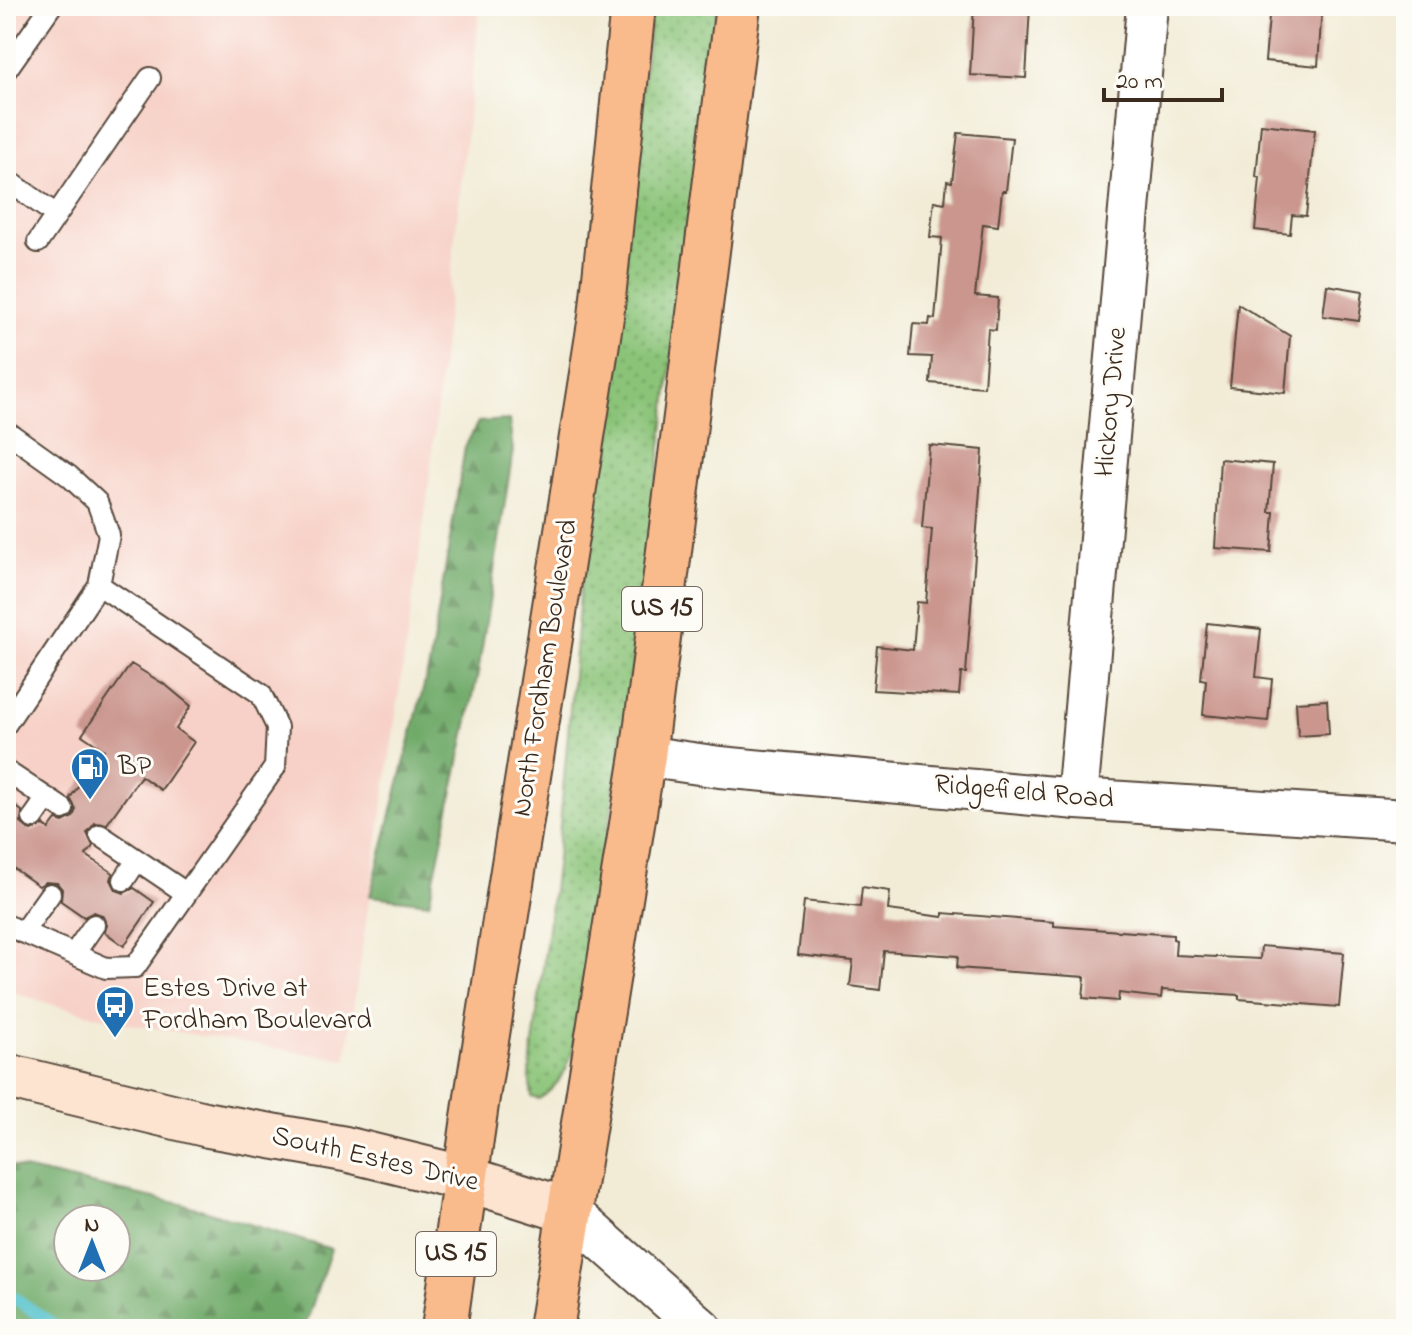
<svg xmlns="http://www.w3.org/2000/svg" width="1412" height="1335" viewBox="0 0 1412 1335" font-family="'Indie Flower',sans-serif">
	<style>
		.built { fill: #f7d1c7 }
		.grass { fill: url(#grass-dots); stroke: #63774c; stroke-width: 2 }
		.forest { fill: url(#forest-firs); stroke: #566a44; stroke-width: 2; fill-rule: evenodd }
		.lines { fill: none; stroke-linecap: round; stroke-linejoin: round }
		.stream { stroke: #56c3cd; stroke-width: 12 }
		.building { fill: #ca968e }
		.service-casing { stroke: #56473a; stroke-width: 24 }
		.minor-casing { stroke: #56473a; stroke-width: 44 }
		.secondary-casing { stroke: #56473a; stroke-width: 48 }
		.trunk-casing { stroke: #56473a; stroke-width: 48 }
		.service { stroke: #fff; stroke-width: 20 }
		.minor { stroke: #fff; stroke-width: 40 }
		.secondary { stroke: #fde4d1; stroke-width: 44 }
		.trunk { stroke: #fabb8c; stroke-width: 44 }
		.labels { text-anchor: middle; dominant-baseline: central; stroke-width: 6; stroke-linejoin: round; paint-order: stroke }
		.shield { fill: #fdfcf7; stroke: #75695f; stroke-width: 2 }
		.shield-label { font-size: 26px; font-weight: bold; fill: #3b2a1e }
		.street-label { font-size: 28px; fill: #3b2a1e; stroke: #fdfcf7 }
		.poi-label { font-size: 28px; fill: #3b2a1e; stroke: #fdfcf7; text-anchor: start }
	</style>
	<defs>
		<pattern id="grass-dots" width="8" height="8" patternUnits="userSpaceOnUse" patternTransform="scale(2)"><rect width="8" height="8" fill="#8bc479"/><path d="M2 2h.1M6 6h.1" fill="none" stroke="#739f63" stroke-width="1.8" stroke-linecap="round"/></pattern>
		<pattern id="forest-firs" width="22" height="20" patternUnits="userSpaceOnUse" patternTransform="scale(2)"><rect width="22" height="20" fill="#70aa69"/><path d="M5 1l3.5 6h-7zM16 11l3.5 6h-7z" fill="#5d8b56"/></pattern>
	</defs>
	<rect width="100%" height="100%" fill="#fdfcf7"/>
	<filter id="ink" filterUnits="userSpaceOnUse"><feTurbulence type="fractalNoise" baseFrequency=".0125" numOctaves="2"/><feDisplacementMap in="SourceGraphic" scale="16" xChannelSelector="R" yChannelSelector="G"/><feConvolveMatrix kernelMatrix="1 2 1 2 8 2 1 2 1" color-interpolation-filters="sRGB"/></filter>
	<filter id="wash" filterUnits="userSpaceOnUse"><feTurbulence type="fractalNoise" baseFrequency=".006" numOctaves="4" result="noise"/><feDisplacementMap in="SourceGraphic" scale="32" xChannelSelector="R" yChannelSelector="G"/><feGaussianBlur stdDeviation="1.8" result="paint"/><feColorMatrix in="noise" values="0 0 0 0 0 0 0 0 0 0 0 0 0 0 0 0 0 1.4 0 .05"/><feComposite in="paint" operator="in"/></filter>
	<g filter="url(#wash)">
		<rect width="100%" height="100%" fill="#f2ecd7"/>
		<path class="built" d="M6 6H480L427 500 346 1060 124 1023 47 1003 6 990Z"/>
		<path class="grass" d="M652 6H717L632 675 575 1042C570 1065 560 1086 539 1099L532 1097 529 1076 557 859 580 594 610 384Z"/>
		<path class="forest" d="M509 420 513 451 478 673 429 903 370 896 430 662 465 447 478 422Z
			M6 1165 190 1206 331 1249 308 1318 301 1329H6ZM68 1219H116V1267H68Z"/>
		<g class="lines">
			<path class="stream" d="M6 1292 59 1329"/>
		</g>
		<g id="blocks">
			<path class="building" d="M974 6H1030L1026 78 970 75Z
				M1270 6H1322L1318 66 1265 61Z
				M1261 124 1315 130 1306 216 1292 215 1290 234 1255 230 1260 178 1256 177Z
				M958 133 1012 138 1006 191H1002L998 226 983 224 975 296 998 298 996 330 988 329 984 387 930 383 932 357 910 356 913 324 929 325 930 318 935 319 942 238 930 237 934 201 945 203 947 181 952 182Z
				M1327 285 1363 291 1359 321 1323 316Z
				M1238 304 1290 336 1285 393 1230 387Z
				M929 445 983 450 966 673H961L959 695 873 690 877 646 913 650 917 602 926 603 932 529 922 528Z
				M1220 459 1273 464 1269 512H1274L1271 552 1215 548Z
				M1207 623 1261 629 1256 677 1272 679 1268 721 1203 715 1206 680 1201 679Z
				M131 664 167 686 191 706 176 729 194 742 161 790 141 776 107 824 95 823 87 833 93 846 86 855 113 873 111 880 116 890 124 893 134 888 154 902 124 946 105 932 107 925 102 915 94 912 84 917 61 901 62 889 57 883 45 882 39 886 6 863V800L22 811 21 823 31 831 44 825 49 829 56 820 63 822 73 817 76 809 70 798 104 750 82 735Z
				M1327 700 1329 734 1298 736 1296 702Z
				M862 887 890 891 888 910 943 917V913L1054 922V926L1173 935V939L1176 940 1175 955 1260 959 1261 946 1344 953 1339 1007 1239 999V995L1162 990 1161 998 1119 993 1118 1001 1083 998 1085 977 957 968 958 956 884 951 880 990 850 986 853 961 798 955 804 901 860 907Z"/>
		</g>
	</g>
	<g filter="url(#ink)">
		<use href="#blocks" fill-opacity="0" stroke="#56473a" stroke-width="2"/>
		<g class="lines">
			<g class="service-casing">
				<path id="service" d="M6 70 51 6
					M6 179 55 214
					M38 242 150 78
					M6 431 69 476 97 502 109 535 99 585 6 724
					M6 771 63 809
					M33 818 47 798
					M100 835 186 893
					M124 880 137 860
					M6 925 106 968 135 967 275 767 277 727 261 694 99 585
					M23 932 50 894
					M74 954 94 925"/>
			</g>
			<g class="minor-casing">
				<path id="minor" d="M643 756 720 767 1077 799 1406 820
					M1077 799 1147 6
					M569 1211 702 1329"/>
			</g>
			<g class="secondary-casing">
				<path id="secondary" d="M6 1076 209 1125 345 1149 467 1179 569 1211"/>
			</g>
			<g class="trunk-casing">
				<path id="trunk" d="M444 1329 477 1097 601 317 633 6
					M551 1329 643 756 738 6"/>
			</g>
			<use href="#service" class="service"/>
			<use href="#minor" class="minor"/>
			<use href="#secondary" class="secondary"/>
			<use href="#trunk" class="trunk"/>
		</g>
	</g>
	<defs>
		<g id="fuel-pin" transform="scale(2)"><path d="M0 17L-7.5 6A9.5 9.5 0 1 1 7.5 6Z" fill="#1f6fb2" stroke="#fdfcf7"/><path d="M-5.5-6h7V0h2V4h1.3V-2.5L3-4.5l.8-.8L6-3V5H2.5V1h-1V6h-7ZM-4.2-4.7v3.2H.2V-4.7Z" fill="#fff"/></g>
		<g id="bus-pin" transform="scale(2)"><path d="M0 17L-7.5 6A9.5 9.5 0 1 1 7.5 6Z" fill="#1f6fb2" stroke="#fdfcf7"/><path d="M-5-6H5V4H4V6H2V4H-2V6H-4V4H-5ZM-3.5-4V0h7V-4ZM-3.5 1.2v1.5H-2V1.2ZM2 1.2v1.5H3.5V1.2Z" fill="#fff"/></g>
	</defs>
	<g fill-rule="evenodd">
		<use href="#fuel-pin" x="90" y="767"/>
		<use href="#bus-pin" x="115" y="1005"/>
	</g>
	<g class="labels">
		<g class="shield">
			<rect x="622" y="587" width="80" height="44" rx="6"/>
			<rect x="416" y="1232" width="80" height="44" rx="6"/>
		</g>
		<g class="shield-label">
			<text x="662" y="609">US 15</text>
			<text x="456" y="1254">US 15</text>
		</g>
		<g class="street-label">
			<text transform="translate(1112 402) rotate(-85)">Hickory Drive</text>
			<text transform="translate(546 668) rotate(-81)">North Fordham Boulevard</text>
			<text transform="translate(1024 793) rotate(5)">Ridgefield Road</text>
			<text transform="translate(375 1160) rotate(13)">South Estes Drive</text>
		</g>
		<g class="poi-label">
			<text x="118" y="767">BP</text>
			<text x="143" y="989">Estes Drive at<tspan x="143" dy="32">Fordham Boulevard</tspan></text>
		</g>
	</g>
	<rect width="1412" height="1335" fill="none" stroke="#fdfcf7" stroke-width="32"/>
	<g transform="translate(92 1243)"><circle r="38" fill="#fdfcf7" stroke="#afa8a0" stroke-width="2"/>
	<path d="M0-6L14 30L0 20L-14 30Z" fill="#1f6fb2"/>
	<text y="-12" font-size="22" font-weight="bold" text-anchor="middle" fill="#3b2a1e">N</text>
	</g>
	<path d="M1104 88v12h118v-12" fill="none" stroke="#3b2a1e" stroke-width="4"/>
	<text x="1116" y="88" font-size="24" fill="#3b2a1e" stroke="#fdfcf7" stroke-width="6" paint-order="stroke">20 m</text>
</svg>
